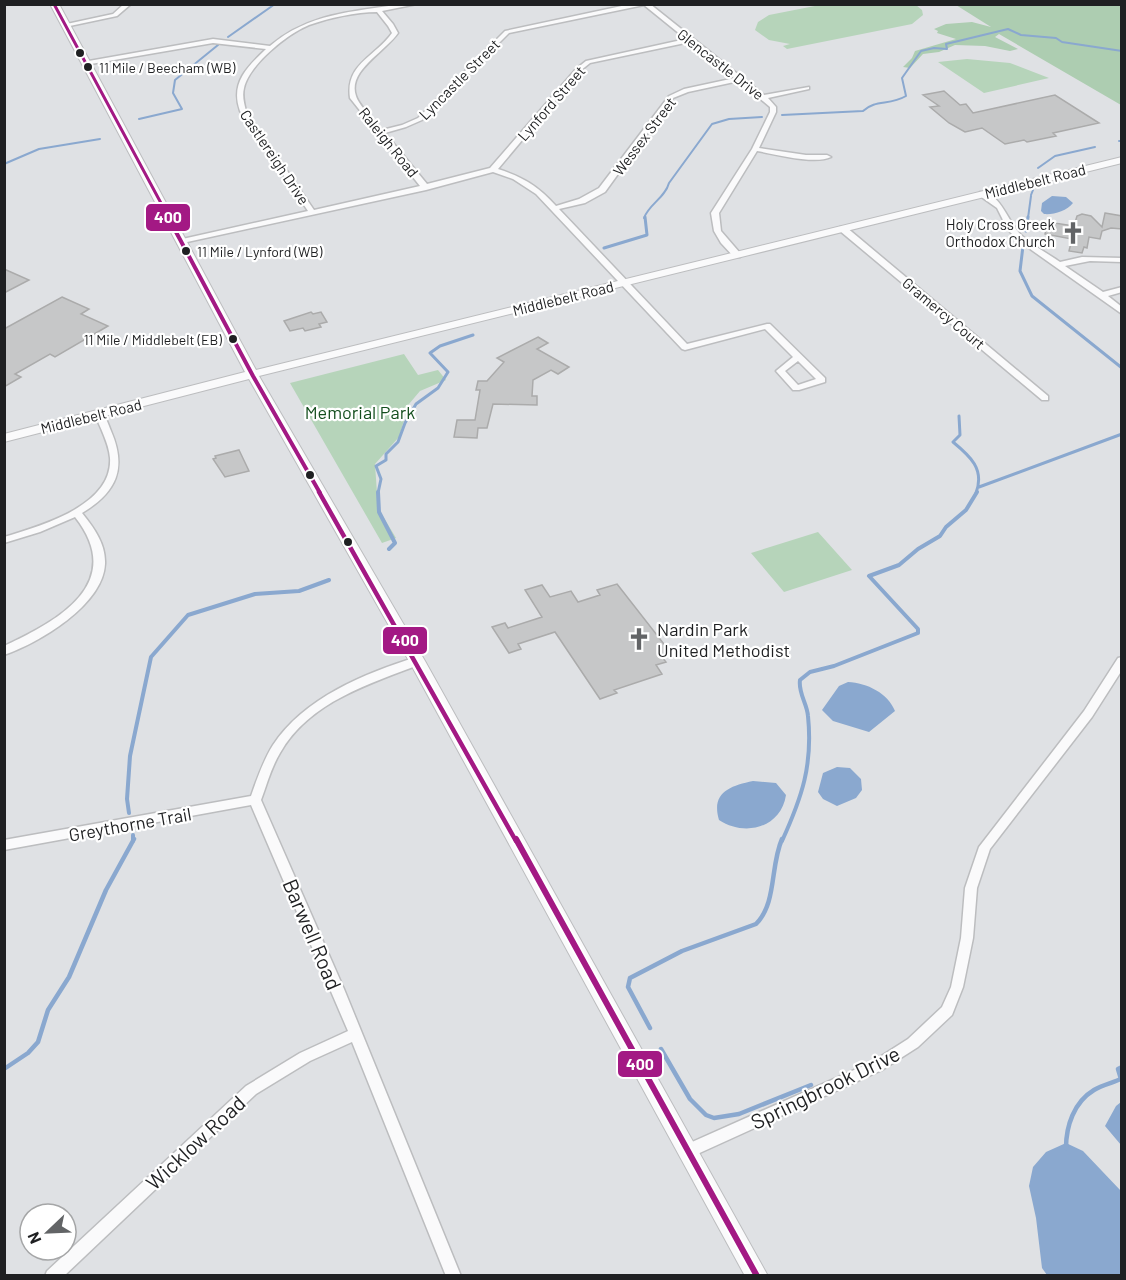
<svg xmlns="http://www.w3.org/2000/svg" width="1126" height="1280" viewBox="0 0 1126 1280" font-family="Barlow,sans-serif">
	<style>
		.green { fill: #b6d4ba }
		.forest { fill: #adcdb1 }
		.water { fill: #8aa8cf }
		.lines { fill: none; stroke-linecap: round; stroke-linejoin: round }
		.stream-far3 { stroke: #8aa8cf; stroke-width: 2 }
		.stream-far2 { stroke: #8aa8cf; stroke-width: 3 }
		.stream-far1 { stroke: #8aa8cf; stroke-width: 4 }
		.stream { stroke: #8aa8cf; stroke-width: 4.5 }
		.building { fill: #c6c7c8; stroke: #ababab; stroke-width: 1.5 }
		.street-casing { stroke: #bcbdbf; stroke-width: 3 }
		.secondary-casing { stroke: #bcbdbf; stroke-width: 2 }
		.street { fill: #fafafb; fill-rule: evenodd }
		.secondary { fill: #fafafb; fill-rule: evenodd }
		.bus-1-far3-casing { stroke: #fff; stroke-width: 6 }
		.bus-1-far2-casing { stroke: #fff; stroke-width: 8 }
		.bus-1-far1-casing { stroke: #fff; stroke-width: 9 }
		.bus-1-casing { stroke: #fff; stroke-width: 10 }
		.bus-1-far3 { stroke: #a31984; stroke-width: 3 }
		.bus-1-far2 { stroke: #a31984; stroke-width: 4 }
		.bus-1-far1 { stroke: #a31984; stroke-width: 4.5 }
		.bus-1 { stroke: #a31984; stroke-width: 6 }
		.bus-dot { fill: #1f2022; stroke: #fff; stroke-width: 2 }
		.labels { text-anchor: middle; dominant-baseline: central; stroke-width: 4.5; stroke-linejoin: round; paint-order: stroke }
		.far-bus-label { font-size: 14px; fill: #1f2022; stroke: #fff; text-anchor: start }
		.far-street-label { font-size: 15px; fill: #1f2022; stroke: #fff }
		.far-poi-label { font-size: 15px; fill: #1f2022; stroke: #fff; text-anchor: end }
		.park-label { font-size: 18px; fill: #134e1d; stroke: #fff }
		.poi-label { font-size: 18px; fill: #1f2022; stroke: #fff; text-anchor: start }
		.street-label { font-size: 18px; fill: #1f2022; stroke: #fff }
		.near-street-label { font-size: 21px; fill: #1f2022; stroke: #fff }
		.line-badge { stroke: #fff; stroke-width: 2 }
		.badge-label { font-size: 16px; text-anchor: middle; font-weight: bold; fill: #fff }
	</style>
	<rect width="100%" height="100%" fill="#dfe1e4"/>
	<path class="green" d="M825 4 916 5 922 10 923 15 912 24 787 49 783 46 790 44 769 40 755 30 758 22 769 15Z
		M967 59 1010 63 1049 78 984 93 938 62Z
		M404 354 418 375 438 370 446 380 420 391 409 404 399 437 375 464 378 508 396 538 382 543 290 383Z
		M818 532 852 570 784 592 751 553Z"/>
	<path class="forest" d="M956 5H1121V105L999 34 995 37 1018 49 1010 51 985 46 955 45 939 52 923 54 910 68 903 67 912 58 915 51 956 39 937 33 938 31 934 29 946 24 972 22 991 27Z"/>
	<path class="water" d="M1052 196 1066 197 1073 203C1067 211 1053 215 1044 214L1041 211 1042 203Z
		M848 682C867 683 888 693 895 711L869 732 833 721 822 710 839 686Z
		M837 767 850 768 861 779 862 790 856 798 837 806 823 799 818 792 823 773Z
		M753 781 776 783 786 795C781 828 745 837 719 820 711 793 729 786 753 781Z
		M1121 1102V1145L1105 1126 1116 1106Z
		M1066 1143 1083 1151 1121 1191V1275H1047L1042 1268 1036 1218 1029 1186 1033 1167 1046 1152Z"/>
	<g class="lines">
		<path class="stream-far3" d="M228 37 275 4
			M782 115 863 111C876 99 889 106 906 96L902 78 921 51 934 48 947 49 946 44 1008 29 1021 35 1056 38 1062 42 1122 51
			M139 119 182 109 173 93 175 80 218 45
			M1119 141H1122
			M4 164 39 149 100 139
			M1038 168 1055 156 1095 147
			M1031 195 1033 190
			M644 218C649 204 665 198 669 183L712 124 729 119 762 117
			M1028 218 1031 196"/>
		<path class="stream-far2" d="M1026 231 1028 217
			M1023 246 1020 271 1032 296 1122 368
			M604 248 647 235 645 217
			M959 416 960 435 953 442C970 456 985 469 976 493
			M979 487 1122 434
			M378 493 381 479 376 466 386 460V454L398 442 405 423 416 404 438 388 448 372 430 353 440 346 473 335"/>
		<path class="stream-far1" d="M378 492 379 512 395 543 389 549
			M129 813 127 799 130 756 151 657 188 615 255 594 299 591 329 580
			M133 835V841
			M782 841C802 797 813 765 808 716 807 703 798 693 800 680L810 672 834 666 918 633V629L869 576 899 565 918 549 940 536 946 527 966 510 977 492"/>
		<path class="stream" d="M650 1028 628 987 630 978 682 951 756 924C777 903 770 866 782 839
			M661 1049 690 1099 706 1115 714 1118 739 1114 811 1085
			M4 1069 28 1053 38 1042 48 1010 69 977 106 890 134 839
			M1066 1148C1066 1126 1074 1102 1094 1090 1102 1085 1112 1083 1121 1079L1118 1069 1122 1067"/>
	</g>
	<path class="building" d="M944 91 960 105 966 104 973 113 1055 95 1099 123 1053 133 1056 136 1027 142 1024 140 1005 144 982 128 965 132 949 123 930 107 939 106 923 95Z
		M1105 213 1122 216V229L1111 228 1102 231 1100 239 1089 237 1087 248 1084 247 1082 253 1069 251 1072 239 1045 234 1048 222 1074 226 1077 216 1082 214 1091 216 1102 227Z
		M4 269 29 280 4 293Z
		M62 297 89 309 81 314 108 326 55 357 50 354 15 374 21 377 4 387V329Z
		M311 312 313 314 321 312 327 322 319 324 321 327 305 331 303 328 290 331 284 321Z
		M538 337 548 343 537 349 569 367 558 374 551 370 533 380 532 396H537V405L493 404 487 428H478L477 438 454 437 457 420H475L480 390H476L478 381H487L504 362 497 358Z
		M239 450 249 471 225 477 213 459 216 458 215 456Z
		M617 584 671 653 661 656 666 662 656 665 662 674 614 690 617 693 600 699 555 632 518 644 521 649 509 653 492 627 505 623 508 628 542 617 525 590 542 585 550 597 571 591 578 602 600 595 597 590Z"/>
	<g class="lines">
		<g class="street-casing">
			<path id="street" d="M124 4H131L117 16 65 27 62 25 113 14Z
				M401 4H417L382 11 393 24 398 33C385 52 347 71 356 96 359 106 375 121 382 130L402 125 418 118 505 31 631 4H650L764 95 809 87V89L768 98 776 107V112L759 148 806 155H827L831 157C815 165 775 154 757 151L719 213 721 231 740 253V257H734L721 243 714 231 711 213 752 149 770 112V107L739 81 688 92 673 98 605 192 585 203 559 209 687 344 767 324H770L825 378V382L799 390H793L776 371 793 357 765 329 685 350 682 349 536 194 513 179 493 172 426 190 178 244V240L308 211 240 111C230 83 247 67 266 49L213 43 85 65 83 64V62L213 39 270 46C308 13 353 12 401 4ZM644 5 686 39 586 61 576 69 490 168 427 184 385 133 406 127 422 120 509 33ZM377 12 388 26 392 33C375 57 345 64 350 98L420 186 314 210 246 111C244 103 242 96 244 88 249 65 287 34 309 25 329 18 356 12 377 12ZM690 42 735 78 684 89 669 96 599 188 579 199 556 206C538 186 523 177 498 169L580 71 590 63ZM798 361 816 379 798 385 785 371Z
				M980 192C1001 192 1008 223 1021 235 1032 245 1047 253 1060 262L1082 257 1122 258V262L1090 261 1065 266 1103 292 1122 287V292L1108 296 1122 307V314L1016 239 1007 228 997 208 980 196Z
				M840 227H846L1048 396V400H1042L840 231Z
				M99 411C106 415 108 424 111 431 127 468 117 492 82 513 94 528 106 544 105 564 103 605 39 643 4 655V646C58 621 127 583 75 517L40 532 4 543V537C40 526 113 506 110 458 109 443 100 428 95 414Z
				M417 657 422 661 421 664C369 684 309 702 280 753 271 768 267 784 261 800L344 989 461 1276H446L352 1042 310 1061 256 1094 64 1276H45L47 1271 246 1086 300 1053 348 1031 251 805 4 850V840L251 796C257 779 263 761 273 745 304 698 365 673 417 657Z
				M1122 657V670L1092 717 990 849 977 888 973 938 963 987 952 1015 918 1047 882 1070 693 1156 688 1158 683 1156 681 1151 683 1146 872 1062 908 1039 942 1007 951 987 961 938 965 888 979 847 1084 711 1118 658Z"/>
		</g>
		<g class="secondary-casing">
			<path id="secondary" d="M50 4H59L256 370 1122 157V163L259 376 425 661 768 1276H745L409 661 249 379 4 442V434L245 372Z"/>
		</g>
		<use href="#street" class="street"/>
		<use href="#secondary" class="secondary"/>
		<g class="bus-1-far3-casing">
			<path id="bus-1-far3" d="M54 4 169 218"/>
		</g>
		<g class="bus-1-far2-casing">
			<path id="bus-1-far2" d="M168 217 253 376 320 493"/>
		</g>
		<g class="bus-1-far1-casing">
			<path id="bus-1-far1" d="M319 492 516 841"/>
		</g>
		<g class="bus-1-casing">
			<path id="bus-1" d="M516 839 757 1276"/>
		</g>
		<use href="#bus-1-far3" class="bus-1-far3"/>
		<use href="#bus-1-far2" class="bus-1-far2"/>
		<use href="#bus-1-far1" class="bus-1-far1"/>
		<use href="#bus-1" class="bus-1"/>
	</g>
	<defs>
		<g id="church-bare" transform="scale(1.8)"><path d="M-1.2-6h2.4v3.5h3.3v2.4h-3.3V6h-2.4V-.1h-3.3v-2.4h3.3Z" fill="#626466" stroke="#fff" stroke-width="2.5" paint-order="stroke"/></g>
	</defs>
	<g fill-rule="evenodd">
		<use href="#church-bare" x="1073" y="233"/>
		<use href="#church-bare" x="639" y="639"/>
	</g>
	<g class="bus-dot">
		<circle cx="80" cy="53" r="5"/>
		<circle cx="88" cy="67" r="5"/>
		<circle cx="186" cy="251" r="5"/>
		<circle cx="233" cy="339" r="5"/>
		<circle cx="310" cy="475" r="5"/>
		<circle cx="348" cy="542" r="5"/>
	</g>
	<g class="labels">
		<g class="far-bus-label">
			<text x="99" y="67">11 Mile / Beecham (WB)</text>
			<text x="197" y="251">11 Mile / Lynford (WB)</text>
			<text x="222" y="339" text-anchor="end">11 Mile / Middlebelt (EB)</text>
		</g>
		<g class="far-street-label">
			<text transform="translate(721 64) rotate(38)">Glencastle Drive</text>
			<text transform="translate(459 79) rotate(-45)">Lyncastle Street</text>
			<text transform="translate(551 103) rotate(-49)">Lynford Street</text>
			<text transform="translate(644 136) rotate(-53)">Wessex Street</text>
			<text transform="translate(389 142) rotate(51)">Raleigh Road</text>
			<text transform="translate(275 157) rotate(56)">Castlereigh Drive</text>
			<text transform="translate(1035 181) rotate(-14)">Middlebelt Road</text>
			<text transform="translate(563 298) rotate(-14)">Middlebelt Road</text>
			<text transform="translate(944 313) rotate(40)">Gramercy Court</text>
			<text transform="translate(91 416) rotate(-14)">Middlebelt Road</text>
		</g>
		<g class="far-poi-label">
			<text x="1055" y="224">Holy Cross Greek<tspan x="1055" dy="17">Orthodox Church</tspan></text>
		</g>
		<g class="park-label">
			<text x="360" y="412">Memorial Park</text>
		</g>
		<g class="poi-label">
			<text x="657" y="629">Nardin Park<tspan x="657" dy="21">United Methodist</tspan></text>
		</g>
		<g class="street-label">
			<text transform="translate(130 824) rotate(-10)">Greythorne Trail</text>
		</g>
		<g class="near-street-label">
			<text transform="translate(313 934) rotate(67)">Barwell Road</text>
			<text transform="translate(825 1087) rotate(-26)">Springbrook Drive</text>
			<text transform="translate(195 1142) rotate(-43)">Wicklow Road</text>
		</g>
	</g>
	<g class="line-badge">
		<rect x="145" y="203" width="46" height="29" rx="6" fill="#a31984"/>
		<rect x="382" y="626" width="46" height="29" rx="6" fill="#a31984"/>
		<rect x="617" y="1050" width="46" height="28" rx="6" fill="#a31984"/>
	</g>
	<g class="badge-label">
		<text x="168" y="223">400</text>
		<text x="405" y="646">400</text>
		<text x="640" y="1070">400</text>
	</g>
	<rect width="1126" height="1280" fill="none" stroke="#1f2022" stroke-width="12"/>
	<g transform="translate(48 1232) rotate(247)"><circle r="28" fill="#ffffff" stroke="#a5a6a7" stroke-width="1.5"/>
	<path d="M0-4.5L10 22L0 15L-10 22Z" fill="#626466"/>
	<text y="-9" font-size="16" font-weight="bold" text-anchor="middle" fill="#1f2022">N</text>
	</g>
</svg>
